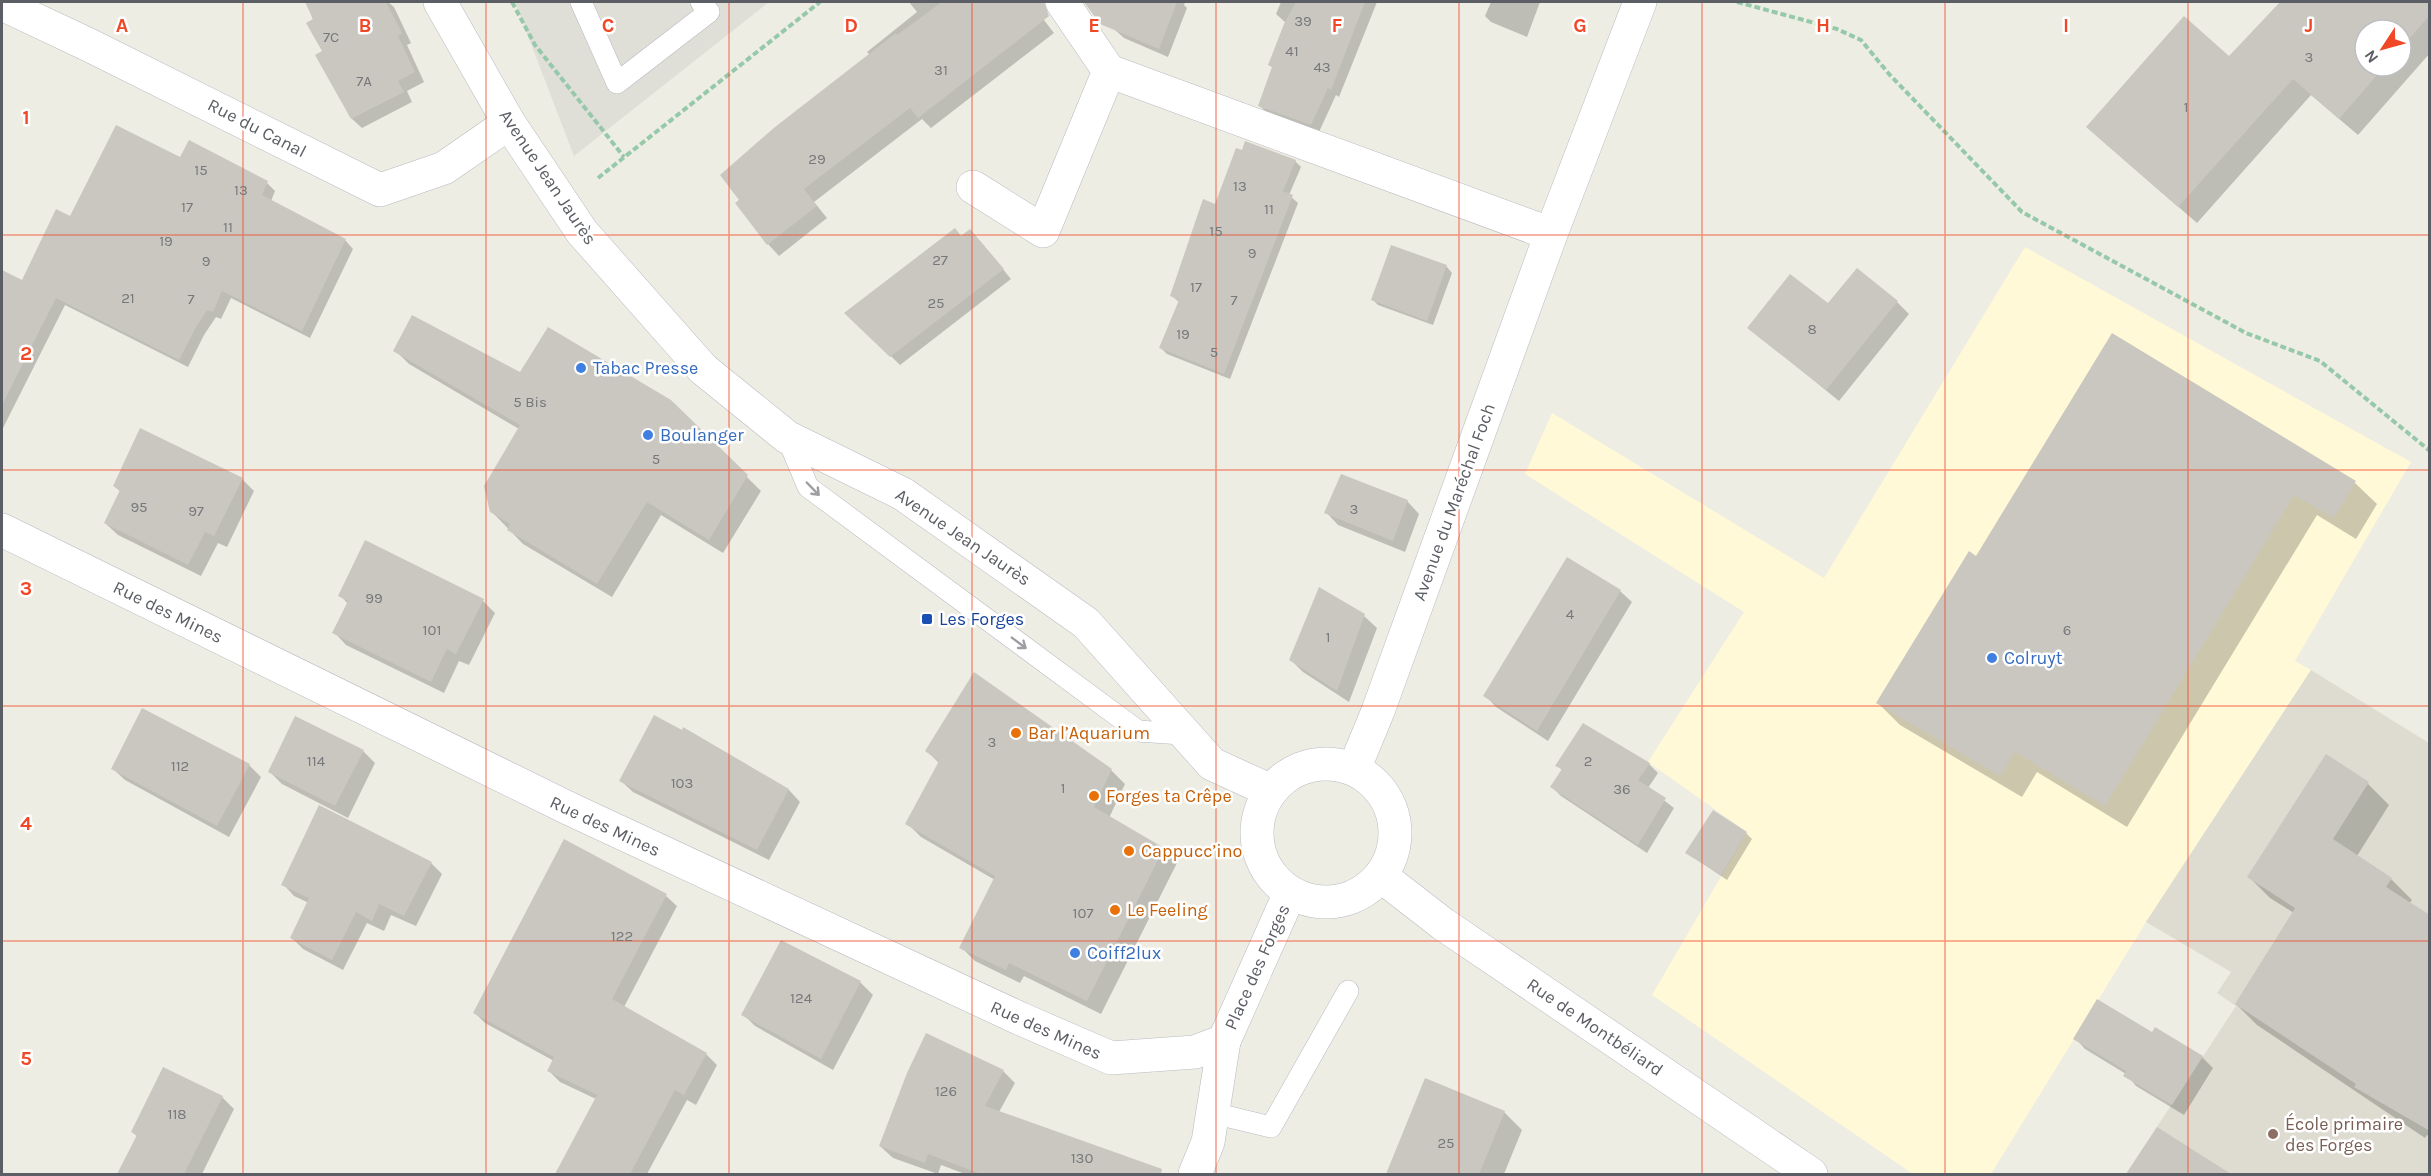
<svg xmlns="http://www.w3.org/2000/svg" width="2431" height="1176" viewBox="0 0 2431 1176" font-family="Karla,sans-serif">
	<style>
		.commercial { fill: #fff9d7 }
		.industrial { fill: #dfded7 }
		.education { fill: #dedcd1 }
		.shadow { fill: #0003; fill-rule: evenodd }
		.building { fill: #c9c7c0 }
		.lines { fill: none; stroke-linecap: round; stroke-linejoin: round }
		.lane-casing { stroke: #b8bac0; stroke-width: 22 }
		.street-casing { stroke: #b8bac0; stroke-width: 34 }
		.secondary-casing { stroke: #b8bbc2; stroke-width: 34 }
		.path { stroke: #96c9a9; stroke-width: 4; stroke-dasharray: 6 3; stroke-linecap: butt }
		.lane { stroke: #fff; stroke-width: 21 }
		.street { stroke: #fff; stroke-width: 33 }
		.secondary { stroke: #fff; stroke-width: 33 }
		.oneway { stroke: #9d9ea2 }
		.grid { fill: none; stroke: #f04727; stroke-width: 1.5; stroke-opacity: 0.55 }
		.shop-dot { fill: #3f7fe0; stroke: #fff; stroke-width: 2 }
		.transit-dot { fill: #1a4fb4; stroke: #fff; stroke-width: 2 }
		.food-dot { fill: #e8710a; stroke: #fff; stroke-width: 2 }
		.education-dot { fill: #8d6e63; stroke: #fff; stroke-width: 2 }
		.labels { text-anchor: middle; dominant-baseline: central; stroke-width: 5; stroke-linejoin: round; paint-order: stroke }
		.number-label { font-size: 15px; fill: #76787b }
		.street-label { font-size: 18px; fill: #5b5e64; stroke: #fff }
		.shop-label { font-size: 18px; fill: #366cbe; stroke: #fff; text-anchor: start }
		.transit-label { font-size: 18px; fill: #164399; stroke: #fff; text-anchor: start }
		.food-label { font-size: 18px; fill: #c56008; stroke: #fff; text-anchor: start }
		.education-label { font-size: 18px; fill: #785e54; stroke: #fff; text-anchor: start }
		.grid-label { font-size: 20px; text-anchor: middle; font-weight: bold; fill: #f04727; stroke: #fff; stroke-width: 5; stroke-linejoin: round; paint-order: stroke }
	</style>
	<rect width="100%" height="100%" fill="#eeede3"/>
	<path class="commercial" d="M2025 247 2411 462 2295 661 2311 670 2146 922 1991 1174H1913L1652 995 1747 832 1648 762 1744 612 1525 474 1552 413 1824 578Z"/>
	<path class="industrial" d="M515 2H769L574 156Z"/>
	<path class="education" d="M2311 670 2429 743V1174H2126L2236 1006 2217 993 2231 972 2146 922Z"/>
	<path class="shadow" d="M307 2H388L394 7 411 43 407 45 424 82 407 91 412 102 362 128 352 119 317 56 324 52Z
		M909 2H1030L1054 33 931 128 922 119 814 202 827 218 779 256 768 244 870 55 867 52 917 12Z
		M1124 2H1185L1184 5 1187 8 1168 57 1124 38 1114 29Z
		M1281 2H1377L1339 97 1336 95 1319 132 1268 114 1260 106 1273 68 1270 65 1286 23 1276 14Z
		M1491 2H1540L1527 37 1491 22 1485 16Z
		M2282 2H2430V53L2358 135 2311 95 2197 223 2106 144 2229 59ZM2365 30H2401V66H2365Z
		M180 159 267 183 275 191 271 201 345 240 353 249 310 338 231 298 221 319 216 317 204 335 188 367 65 305 2 430V272L22 282 71 218Z
		M1295 161 1301 167 1289 195 1298 203 1230 379 1167 354 1161 348 1179 302 1172 296 1216 206Z
		M962 237 979 240 1011 279 900 365 847 313Z
		M1392 247 1447 267 1452 273 1433 325 1378 305 1372 299Z
		M1897 302 1909 314 1839 401 1749 328 1828 305Z
		M2112 335 2355 483 2377 504 2356 539 2317 515 2127 827 2037 772 2022 797 1900 725 1878 703 1976 558Z
		M395 350 670 401 761 491 723 553 661 515 612 597 523 544 491 511 519 429 409 364Z
		M242 479 254 491 227 547 218 543 201 576 118 535 105 523 121 492 114 486Z
		M1407 501 1419 514 1405 552 1338 525 1326 512Z
		M366 542 483 601 495 613 469 665 459 661 444 693 346 645 334 632 348 604 340 595Z
		M1620 591 1632 602 1548 741 1496 707 1485 695Z
		M1364 616 1377 628 1349 702 1303 672 1291 660Z
		M684 729 789 790 800 802 769 860 633 792 621 781Z
		M363 751 375 763 348 818 282 784 270 772Z
		M927 751 1111 770 1125 784 1109 818 1163 849 1177 863 1101 1014 1024 976 1020 983 975 961 961 947 995 880 921 837 907 823 939 763Z
		M1649 764 1658 773 1648 788 1674 808 1647 853 1561 796 1552 787 1563 771 1557 765Z
		M249 765 261 777 229 837 125 780 112 768Z
		M2368 784 2389 805 2357 856 2391 879 2412 900 2409 904 2430 917V1137L2427 1135 2425 1138 2257 1025 2236 1004 2294 913 2270 898 2249 877Z
		M1746 833 1752 839 1727 880 1687 853Z
		M431 863 442 874 416 926 391 915 384 931 367 923 343 970 303 949 292 938 309 903 294 896 283 884Z
		M666 896 677 906 624 1007 706 1054 717 1065 696 1105 687 1100 647 1174H557L596 1099 560 1082 549 1071 554 1061 485 1023 474 1012Z
		M781 942 860 982 873 995 833 1070 755 1026 743 1014Z
		M2156 1029 2202 1057 2213 1068 2184 1115 2136 1086 2126 1074 2085 1049 2075 1038 2152 1035Z
		M1003 1071 1015 1083 999 1112 1155 1169 1160 1174H965L941 1165 938 1174 893 1158 880 1146Z
		M1426 1080 1504 1112 1522 1130 1504 1174H1387Z
		M222 1097 234 1109 202 1174H119L138 1137 132 1132Z
		M2157 1129 2204 1164 2197 1174H2128Z"/>
	<path class="building" d="M305 2H386L402 33 398 36 415 72 398 81 404 92 351 119 315 55 322 51 306 23 313 19Z
		M942 2H1044L1049 16 918 118 910 108 804 189 817 206 767 245 735 203 739 200 720 175 775 127 896 33 897 35Z
		M1084 2H1177L1159 49 1100 24Z
		M1296 2H1365L1331 90 1328 88 1311 125 1258 106 1272 67 1268 65 1284 24Z
		M2280 2H2430V15L2401 48V30H2365V66H2385L2339 119 2293 79 2178 207 2086 127 2184 16 2229 56Z
		M116 125 180 157 189 140 268 181 262 195 346 239 302 331 222 291 213 312 207 310 196 327 179 360 56 298 2 405V270L22 280 56 209 70 216Z
		M1245 141 1296 160 1283 191 1293 195 1224 374 1159 348 1179 300 1170 296 1203 199 1215 204 1236 148 1242 150Z
		M955 228 961 236 970 229 1004 269 890 357 844 313Z
		M1391 245 1447 265 1427 321 1371 300Z
		M1857 268 1898 301 1826 390 1747 328 1790 274 1828 303Z
		M412 315 520 372 548 327 671 400 748 475 709 540 647 502 597 584 507 530 510 524 490 512 484 486 520 425 393 351Z
		M2112 333 2356 481 2334 518 2294 495 2105 806 2015 752 2000 776 1876 703 1969 551 1976 556Z
		M140 428 243 478 214 536 205 532 188 565 104 523 120 490 113 486Z
		M1341 474 1408 500 1393 541 1324 513Z
		M365 540 484 599 456 654 447 649 431 682 332 633 348 601 338 596Z
		M1567 557 1621 590 1537 731 1483 696Z
		M1319 587 1365 614 1337 691 1289 660Z
		M974 672 1112 769 1094 807 1164 848 1087 1001 1009 963 1006 970 959 948 995 876 905 824 939 761 925 751Z
		M142 708 250 764 217 826 111 769Z
		M654 715 682 730 683 727 789 789 757 850 619 781Z
		M295 716 364 750 335 806 268 772Z
		M1583 723 1650 763 1638 780 1666 798 1638 845 1550 787 1562 769 1555 766Z
		M2326 754 2369 782 2333 839 2392 878 2386 887 2430 915V1131L2354 1087 2356 1084 2235 1004 2295 908 2247 877Z
		M319 805 432 862 404 916 379 904 372 921 356 912 332 960 290 938 309 898 281 885Z
		M1713 810 1747 832 1721 875 1685 853Z
		M564 839 667 894 612 999 707 1053 684 1095 675 1090 630 1174H555L597 1095 547 1071 554 1057 473 1013Z
		M781 940 861 981 821 1059 741 1015Z
		M2097 999 2152 1032 2155 1027 2203 1056 2172 1105 2123 1076 2126 1071 2073 1039Z
		M926 1033 1004 1070 985 1106 1162 1169 1161 1174H981L928 1154 925 1163 879 1146 907 1073Z
		M163 1067 223 1096 184 1174H117L137 1135 131 1132Z
		M1425 1078 1505 1111 1479 1174H1386Z
		M2157 1127 2231 1174H2126Z"/>
	<g class="lines">
		<g class="lane-casing">
			<path id="lane" d="M581 2 617 83 709 12 701 2
				M787 437 808 487 1138 731 1182 734
				M1213 1113 1271 1127 1348 991"/>
		</g>
		<g class="street-casing">
			<path id="street" d="M1062 2 1109 71 1551 234
				M2 4 89 45 380 190 444 168 509 123
				M973 187 1043 231 1109 71
				M1354 769 1378 711 1551 234 1640 2
				M1195 1174 1208 1142 1224 1041"/>
		</g>
		<g class="secondary-casing">
			<path id="secondary" d="M440 2 509 123 582 232 703 369 787 437 903 494 1086 623 1212 764 1271 791
				M2 530 570 809 1021 1019 1111 1058 1195 1052 1224 1041 1290 893
				M1257 833a69 69 0 1 1 138 0a69 69 0 1 1-138 0Z
				M1381 876 1443 924 1811 1174"/>
		</g>
		<path class="path" d="M512 2 535 45 624 157
			M1737 2 1837 29 1861 40 1889 74 2022 212 2246 333 2320 361 2430 451
			M598 178 820 2"/>
		<use href="#lane" class="lane"/>
		<use href="#street" class="street"/>
		<use href="#secondary" class="secondary"/>
	</g>
	<defs><path id="oneway-shaft" d="M-6 0H5M1.5-3L5.5 0L1.5 3" fill="none" stroke-width="1.6" stroke-linecap="round" stroke-linejoin="round" transform="scale(1.5)"/></defs>
	<g class="oneway">
		<use href="#oneway-shaft" transform="translate(813 489) rotate(46)"/>
		<use href="#oneway-shaft" transform="translate(1019 643) rotate(37)"/>
	</g>
	<path class="grid" d="M243 2V1174M486 2V1174M729 2V1174M972 2V1174M1216 2V1174M1459 2V1174M1702 2V1174M1945 2V1174M2188 2V1174M2 235H2430M2 470H2430M2 706H2430M2 941H2430"/>
	<g class="shop-dot">
		<circle cx="581" cy="368" r="6"/>
		<circle cx="648" cy="435" r="6"/>
		<circle cx="1992" cy="658" r="6"/>
		<circle cx="1075" cy="953" r="6"/>
	</g>
	<rect class="transit-dot" x="921" y="613" width="12" height="12" rx="3"/>
	<g class="food-dot">
		<circle cx="1016" cy="733" r="6"/>
		<circle cx="1094" cy="796" r="6"/>
		<circle cx="1129" cy="851" r="6"/>
		<circle cx="1115" cy="910" r="6"/>
	</g>
	<circle class="education-dot" cx="2273" cy="1134" r="6"/>
	<g class="labels">
		<g class="number-label">
			<text x="1303" y="21">39</text>
			<text x="331" y="37">7C</text>
			<text x="1292" y="51">41</text>
			<text x="2309" y="57">3</text>
			<text x="1322" y="67">43</text>
			<text x="941" y="70">31</text>
			<text x="364" y="81">7A</text>
			<text x="2186" y="107">1</text>
			<text x="817" y="159">29</text>
			<text x="201" y="170">15</text>
			<text x="1240" y="186">13</text>
			<text x="241" y="190">13</text>
			<text x="187" y="207">17</text>
			<text x="1269" y="209">11</text>
			<text x="228" y="227">11</text>
			<text x="1216" y="231">15</text>
			<text x="166" y="241">19</text>
			<text x="1252" y="253">9</text>
			<text x="940" y="260">27</text>
			<text x="206" y="261">9</text>
			<text x="1196" y="287">17</text>
			<text x="128" y="298">21</text>
			<text x="191" y="299">7</text>
			<text x="1234" y="300">7</text>
			<text x="936" y="303">25</text>
			<text x="1812" y="329">8</text>
			<text x="1183" y="334">19</text>
			<text x="1214" y="352">5</text>
			<text x="530" y="402">5 Bis</text>
			<text x="656" y="459">5</text>
			<text x="139" y="507">95</text>
			<text x="1354" y="509">3</text>
			<text x="196" y="511">97</text>
			<text x="374" y="598">99</text>
			<text x="1570" y="614">4</text>
			<text x="432" y="630">101</text>
			<text x="2067" y="630">6</text>
			<text x="1328" y="637">1</text>
			<text x="992" y="742">3</text>
			<text x="316" y="761">114</text>
			<text x="1588" y="761">2</text>
			<text x="180" y="766">112</text>
			<text x="682" y="783">103</text>
			<text x="1063" y="788">1</text>
			<text x="1622" y="789">36</text>
			<text x="1083" y="913">107</text>
			<text x="622" y="936">122</text>
			<text x="801" y="998">124</text>
			<text x="946" y="1091">126</text>
			<text x="177" y="1114">118</text>
			<text x="1446" y="1143">25</text>
			<text x="1082" y="1158">130</text>
		</g>
		<g class="street-label">
			<text transform="translate(257 128) rotate(27)">Rue du Canal</text>
			<text transform="translate(548 177) rotate(56)">Avenue Jean Jaurès</text>
			<text transform="translate(1454 502) rotate(-70)">Avenue du Maréchal Foch</text>
			<text transform="translate(963 537) rotate(34)">Avenue Jean Jaurès</text>
			<text transform="translate(168 612) rotate(26)">Rue des Mines</text>
			<text transform="translate(605 826) rotate(25)">Rue des Mines</text>
			<text transform="translate(1257 967) rotate(-66)">Place des Forges</text>
			<text transform="translate(1595 1027) rotate(34)">Rue de Montbéliard</text>
			<text transform="translate(1046 1030) rotate(24)">Rue des Mines</text>
		</g>
		<g class="shop-label">
			<text x="593" y="368">Tabac Presse</text>
			<text x="660" y="435">Boulanger</text>
			<text x="2004" y="658">Colruyt</text>
			<text x="1087" y="953">Coiff2lux</text>
		</g>
		<g class="transit-label">
			<text x="939" y="619">Les Forges</text>
		</g>
		<g class="food-label">
			<text x="1028" y="733">Bar l’Aquarium</text>
			<text x="1106" y="796">Forges ta Crêpe</text>
			<text x="1141" y="851">Cappucc’ino</text>
			<text x="1127" y="910">Le Feeling</text>
		</g>
		<g class="education-label">
			<text x="2285" y="1124">École primaire<tspan x="2285" dy="21">des Forges</tspan></text>
		</g>
	</g>
	<g class="grid-label">
		<text x="122" y="32">A</text>
		<text x="365" y="32">B</text>
		<text x="608" y="32">C</text>
		<text x="851" y="32">D</text>
		<text x="1094" y="32">E</text>
		<text x="1337" y="32">F</text>
		<text x="1580" y="32">G</text>
		<text x="1823" y="32">H</text>
		<text x="2066" y="32">I</text>
		<text x="2309" y="32">J</text>
		<text x="26" y="124">1</text>
		<text x="26" y="360">2</text>
		<text x="26" y="595">3</text>
		<text x="26" y="830">4</text>
		<text x="26" y="1065">5</text>
	</g>
	<rect width="2431" height="1176" fill="none" stroke="#5b5e64" stroke-width="6"/>
	<g transform="translate(2383 48) rotate(234)"><circle r="28" fill="#ffffff" stroke="#bdbfc1" stroke-width="1.5"/>
	<path d="M0-4.5L10 22L0 15L-10 22Z" fill="#f04727"/>
	<text y="-9" font-size="16" font-weight="bold" text-anchor="middle" fill="#5b5e64">N</text>
	</g>
</svg>
